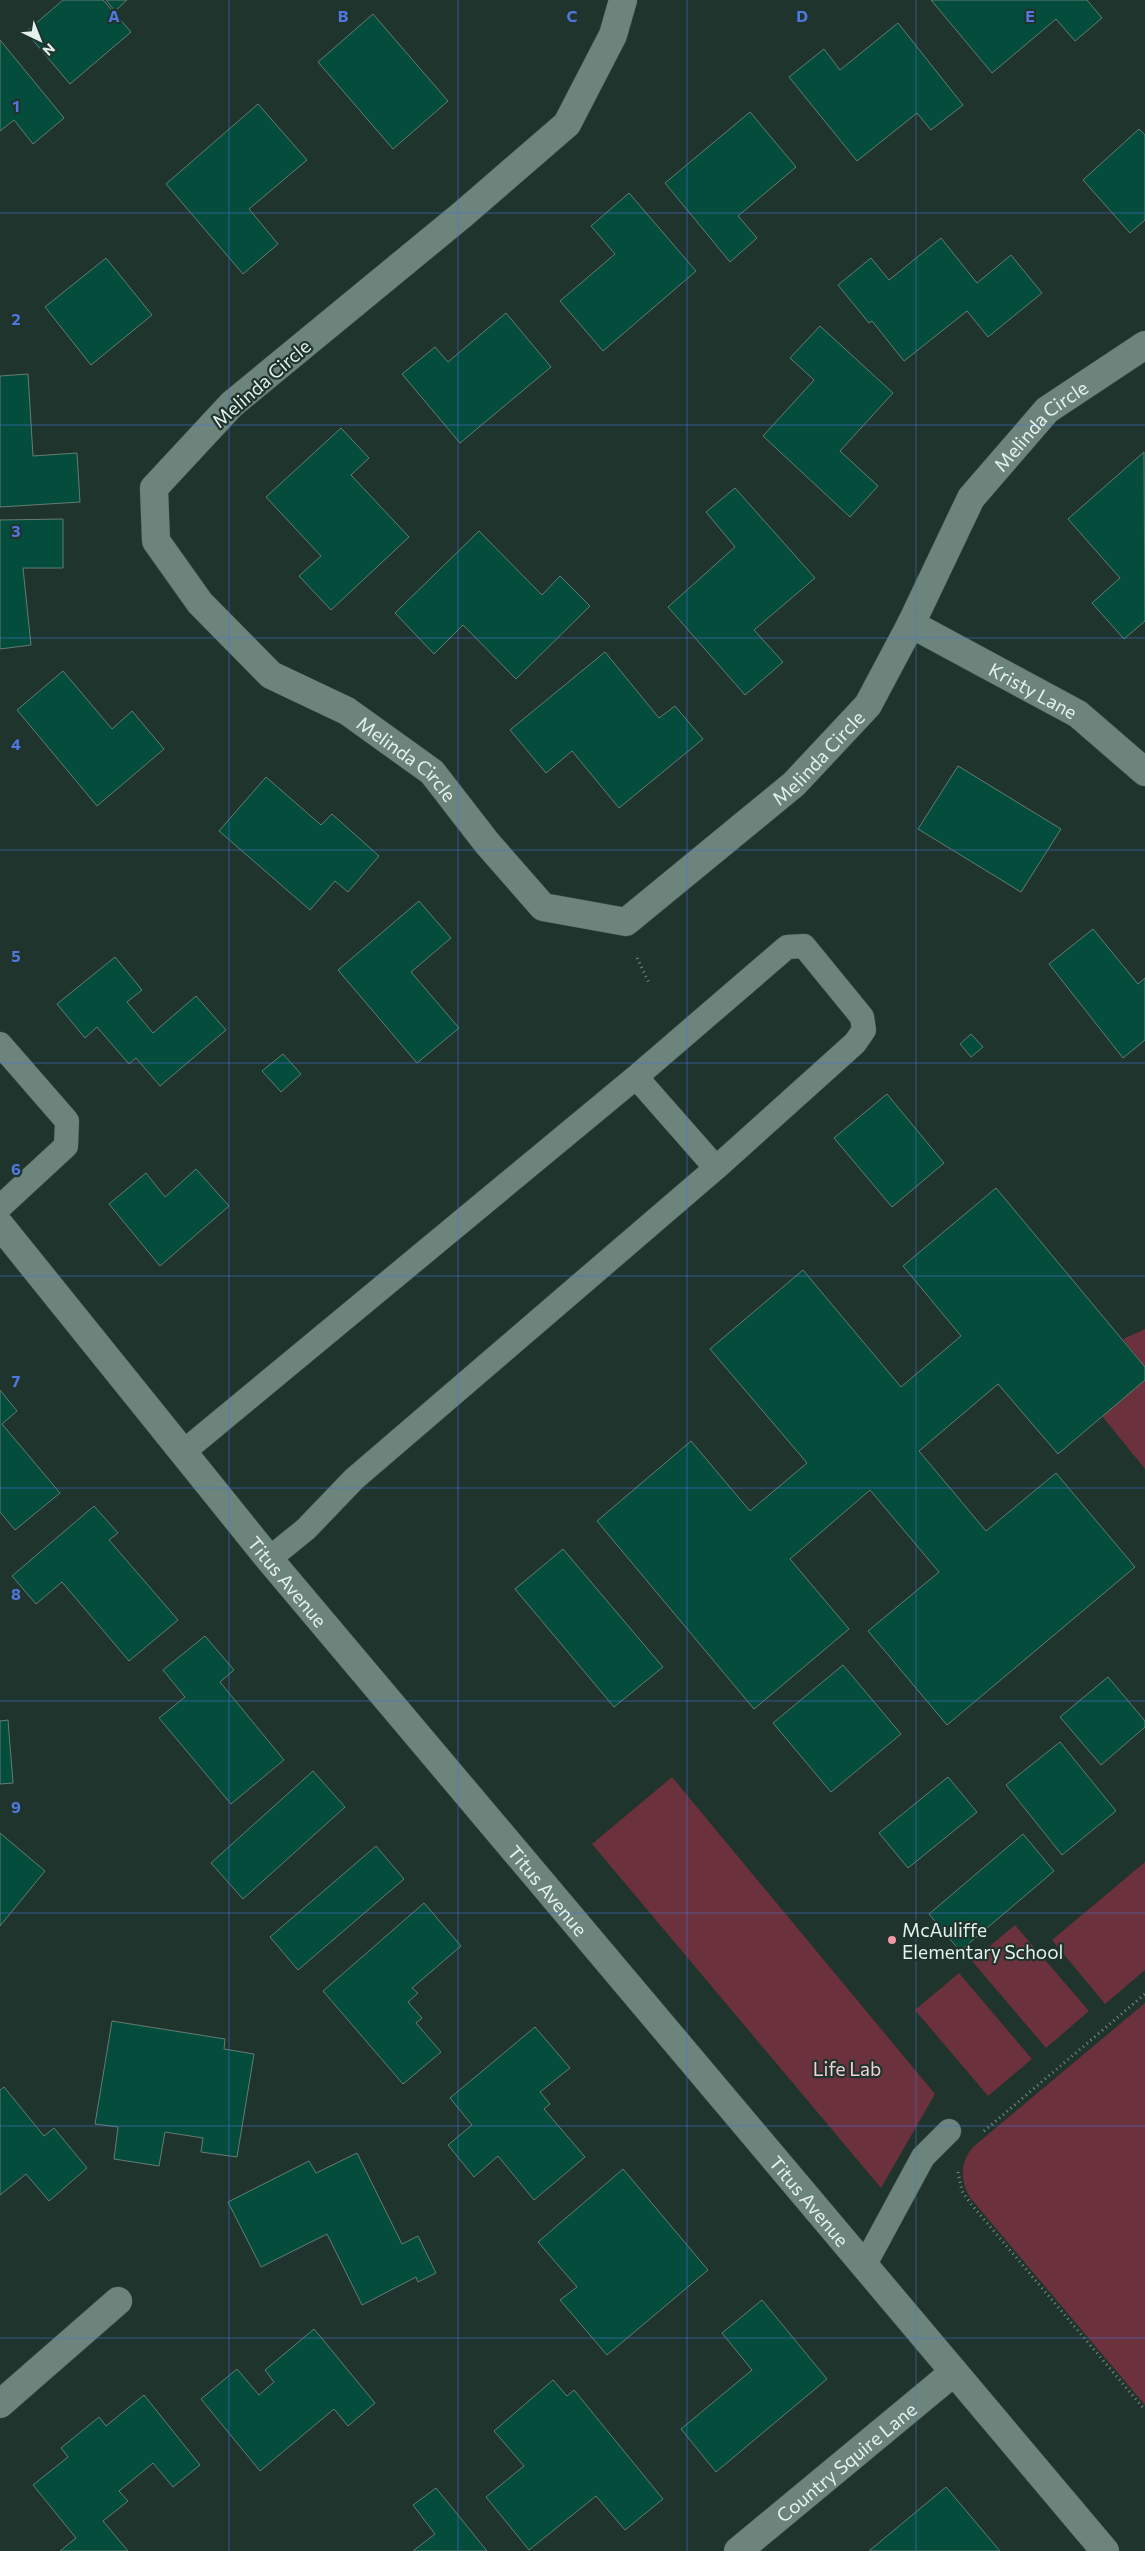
<svg xmlns="http://www.w3.org/2000/svg" width="1145" height="2551" viewBox="0 0 1145 2551" font-family="Commissioner,sans-serif">
	<style>
		.green { fill: #6b313c }
		.building { fill: #044d3c; stroke: #647c73 }
		.lines { fill: none; stroke-linecap: round; stroke-linejoin: round }
		.service-casing { stroke: #3c4f49; stroke-width: 25 }
		.minor-casing { stroke: #3c4f49; stroke-width: 29 }
		.path { stroke: #7d8e88; stroke-width: 3; stroke-dasharray: 1 4; stroke-linecap: butt }
		.service { stroke: #6c847b; stroke-width: 24 }
		.minor { stroke: #6c847b; stroke-width: 28 }
		.grid { fill: none; stroke: #4f77dd; stroke-width: 1; stroke-opacity: 0.55 }
		.poi-dot { fill: #f39aa8; stroke: #1f342d; stroke-width: 2 }
		.labels { text-anchor: middle; dominant-baseline: central; stroke-width: 4.5; stroke-linejoin: round; paint-order: stroke }
		.street-label { font-size: 19px; fill: #e4f1ec; stroke: #1f342d }
		.poi-label { font-size: 19px; fill: #e4f1ec; stroke: #1f342d; text-anchor: start }
		.park-label { font-size: 19px; fill: #f7cdd2; stroke: #1f342d }
		.grid-label { font-size: 16px; text-anchor: middle; font-weight: bold; fill: #4f77dd; stroke: #1f342d; stroke-width: 4.5; stroke-linejoin: round; paint-order: stroke }
	</style>
	<rect width="100%" height="100%" fill="#1f342d"/>
	<path class="green" d="M1145 1329V1367L1123 1339Z
		M1145 1380V1469L1102 1416Z
		M672 1777 935 2094 881 2188 592 1844Z
		M1145 1862V1970L1105 2004 1052 1940Z
		M1015 1925 1089 2011 1046 2048 972 1961Z
		M959 1973 1032 2059 988 2096 915 2010Z
		M1145 2003V2405L972 2200C960 2183 959 2163 973 2147Z"/>
	<path class="building" d="M63 0H103L131 32 70 84 26 32Z
		M106 0H127L115 11Z
		M931 0H1087L1102 18 1075 41 1056 19 992 73Z
		M373 14 448 101 393 149 318 62Z
		M898 23 963 105 931 130 917 113 857 161 789 77 824 49 840 70Z
		M0 40 64 118 33 144 14 120 0 131Z
		M258 104 307 160 249 209 278 244 243 274 166 184Z
		M750 112 796 167 738 216 757 238 730 262 665 183Z
		M1139 129 1145 135V220L1130 233 1083 180Z
		M629 193 696 271 603 351 560 301 615 254 591 226Z
		M941 238 977 283 1011 255 1042 293 988 337 967 311 904 361 872 321 869 323 838 285 871 258 889 280Z
		M106 258 152 315 91 365 45 307Z
		M506 313 551 367 460 443 402 374 435 347 448 362Z
		M820 326 893 393 840 451 878 486 850 517 763 436 814 380 790 358Z
		M28 374 33 456 77 453 80 502 0 507V376Z
		M341 428 369 458 351 475 409 537 331 610 299 576 321 556 266 497Z
		M1144 452 1145 621 1124 639 1092 603 1120 578 1068 519Z
		M735 488 815 578 754 630 783 662 745 695 668 607 735 547 706 512Z
		M63 519V568H23L31 645 0 649V520Z
		M479 531 542 595 560 576 590 606 516 679 463 625 434 654 395 613Z
		M605 652 659 718 675 706 703 739 619 808 572 751 546 773 510 730Z
		M63 671 112 729 132 711 164 749 97 806 17 710Z
		M958 766 1061 829 1021 892 918 829Z
		M266 777 321 825 332 814 379 856 348 892 335 881 310 910 219 831Z
		M419 901 451 938 411 972 459 1028 417 1063 338 970Z
		M1093 929 1138 984 1145 978V1040L1123 1058 1049 964Z
		M115 957 142 990 127 1002 153 1033 196 996 226 1030 160 1086 136 1058 129 1064 97 1027 85 1038 57 1004Z
		M971 1034 983 1047 971 1057 960 1044Z
		M283 1054 301 1074 281 1092 262 1071Z
		M887 1094 944 1163 892 1207 834 1138Z
		M196 1169 229 1206 160 1266 109 1204 146 1173 165 1197Z
		M996 1188 1145 1367V1380L1058 1454 998 1384 919 1451 986 1531 1056 1473 1135 1567 947 1725 868 1631 939 1572 870 1490 790 1559 849 1629 754 1709 597 1521 691 1441 750 1511 807 1463 710 1349 803 1270 901 1387 961 1336 903 1266Z
		M0 1390 17 1411 2 1424 60 1493 15 1530 0 1512Z
		M94 1506 118 1533 109 1540 178 1620 129 1661 62 1582 36 1604 12 1576Z
		M563 1549 663 1667 614 1707 515 1589Z
		M205 1636 234 1670 220 1682 284 1760 231 1804 159 1718 185 1697 163 1670Z
		M843 1665 901 1734 831 1792 773 1723Z
		M1108 1677 1145 1721V1727L1101 1765 1060 1717Z
		M8 1720 13 1783 0 1784V1721Z
		M1060 1742 1116 1811 1062 1855 1006 1785Z
		M313 1771 345 1807 243 1899 211 1863Z
		M948 1777 977 1812 908 1868 879 1833Z
		M0 1833 45 1871 0 1926Z
		M1023 1834 1054 1871 960 1951 929 1914Z
		M376 1846 404 1879 298 1970 270 1937Z
		M424 1903 461 1946 412 1988 418 1993 408 2002 422 2018 416 2023 441 2052 403 2084 323 1991Z
		M112 2021 225 2039 224 2049 254 2054 237 2157 201 2152 203 2138 165 2132 159 2166 114 2159 118 2127 95 2124Z
		M535 2027 570 2068 540 2092 550 2104 544 2109 585 2157 534 2200 498 2156 474 2177 448 2145 472 2125 450 2098Z
		M4 2087 44 2136 54 2128 87 2168 49 2201 26 2174 0 2195V2090Z
		M357 2153 402 2244 418 2236 436 2273 418 2282 416 2277 362 2305 327 2234 261 2267 228 2202 309 2161 316 2173Z
		M623 2169 708 2270 607 2355 560 2300 577 2287 538 2242Z
		M762 2300 827 2379 716 2472 681 2429 752 2370 722 2333Z
		M314 2329 375 2403 348 2426 334 2409 260 2471 201 2399 237 2369 259 2395 274 2382 265 2370Z
		M553 2380 567 2396 574 2390 663 2499 625 2530 596 2496 529 2550 486 2497 524 2466 494 2431Z
		M144 2395 200 2465 173 2487 153 2463 119 2491 128 2501 103 2521 128 2551H60L76 2538 33 2485 68 2457 61 2448 99 2417 106 2426Z
		M946 2487 1000 2551H869Z
		M436 2488 458 2515 487 2551H413L435 2534 413 2505Z"/>
	<g class="lines">
		<g class="service-casing">
			<path id="service" d="M0 1044 67 1121 66 1146 0 1207
				M636 1077 787 947 804 946 862 1017 864 1030 855 1043 716 1168
				M182 1453 636 1077 716 1168 354 1479 306 1529 269 1559
				M864 2266 923 2157 949 2131"/>
		</g>
		<g class="minor-casing">
			<g id="minor">
				<path id="s1" d="M623 0 613 35 567 124 463 214 232 404 154 488 156 541 200 603 271 675 347 711 432 772 487 843 543 907 626 922 794 784 868 705 911 624 971 498 1047 410 1145 345"/>
				<path id="s2" d="M911 624 1078 714 1145 772"/>
				<path id="s3" d="M0 1225 269 1559 1105 2551"/>
				<path d="M0 2404 118 2301"/>
				<path id="s4" d="M738 2551 954 2372"/>
			</g>
		</g>
		<path class="path" d="M637 958 649 983
			M984 2131 1145 1994
			M958 2172 962 2191 971 2204 1145 2410"/>
		<use href="#service" class="service"/>
		<use href="#minor" class="minor"/>
	</g>
	<path class="grid" d="M229 0V2551M458 0V2551M687 0V2551M916 0V2551M0 213H1145M0 425H1145M0 638H1145M0 850H1145M0 1063H1145M0 1276H1145M0 1488H1145M0 1701H1145M0 1913H1145M0 2126H1145M0 2338H1145"/>
	<circle class="poi-dot" cx="892" cy="1940" r="5"/>
	<g class="labels">
		<g class="street-label">
			<text transform="translate(261 383) rotate(-41)">Melinda Circle</text>
			<text stroke="none"><textPath href="#s1" startOffset="2024">Melinda Circle</textPath></text>
			<text stroke="none"><textPath href="#s2" startOffset="139">Kristy Lane</textPath></text>
			<text stroke="none"><textPath href="#s1" startOffset="1619">Melinda Circle</textPath></text>
			<text stroke="none"><textPath href="#s1" startOffset="1079">Melinda Circle</textPath></text>
			<text stroke="none"><textPath href="#s3" startOffset="458">Titus Avenue</textPath></text>
			<text stroke="none"><textPath href="#s3" startOffset="862">Titus Avenue</textPath></text>
			<text stroke="none"><textPath href="#s3" startOffset="1268">Titus Avenue</textPath></text>
			<text stroke="none"><textPath href="#s4" startOffset="140">Country Squire Lane</textPath></text>
		</g>
		<g class="poi-label">
			<text x="902" y="1929">McAuliffe<tspan x="902" dy="22">Elementary School</tspan></text>
		</g>
		<g class="park-label">
			<text x="847" y="2068">Life Lab</text>
		</g>
	</g>
	<g class="grid-label">
		<text x="114" y="22">A</text>
		<text x="343" y="22">B</text>
		<text x="572" y="22">C</text>
		<text x="802" y="22">D</text>
		<text x="1030" y="22">E</text>
		<text x="16" y="112">1</text>
		<text x="16" y="325">2</text>
		<text x="16" y="537">3</text>
		<text x="16" y="750">4</text>
		<text x="16" y="962">5</text>
		<text x="16" y="1175">6</text>
		<text x="16" y="1387">7</text>
		<text x="16" y="1600">8</text>
		<text x="16" y="1813">9</text>
	</g>
	<g transform="translate(40 40) rotate(137)" stroke="#1f342d" stroke-width="4" paint-order="stroke">
	<path d="M0-4L9 19L0 12L-9 19Z" fill="#e4f1ec"/>
	<text y="-8" font-size="14" font-weight="bold" text-anchor="middle" fill="#e4f1ec">N</text>
	</g>
</svg>
